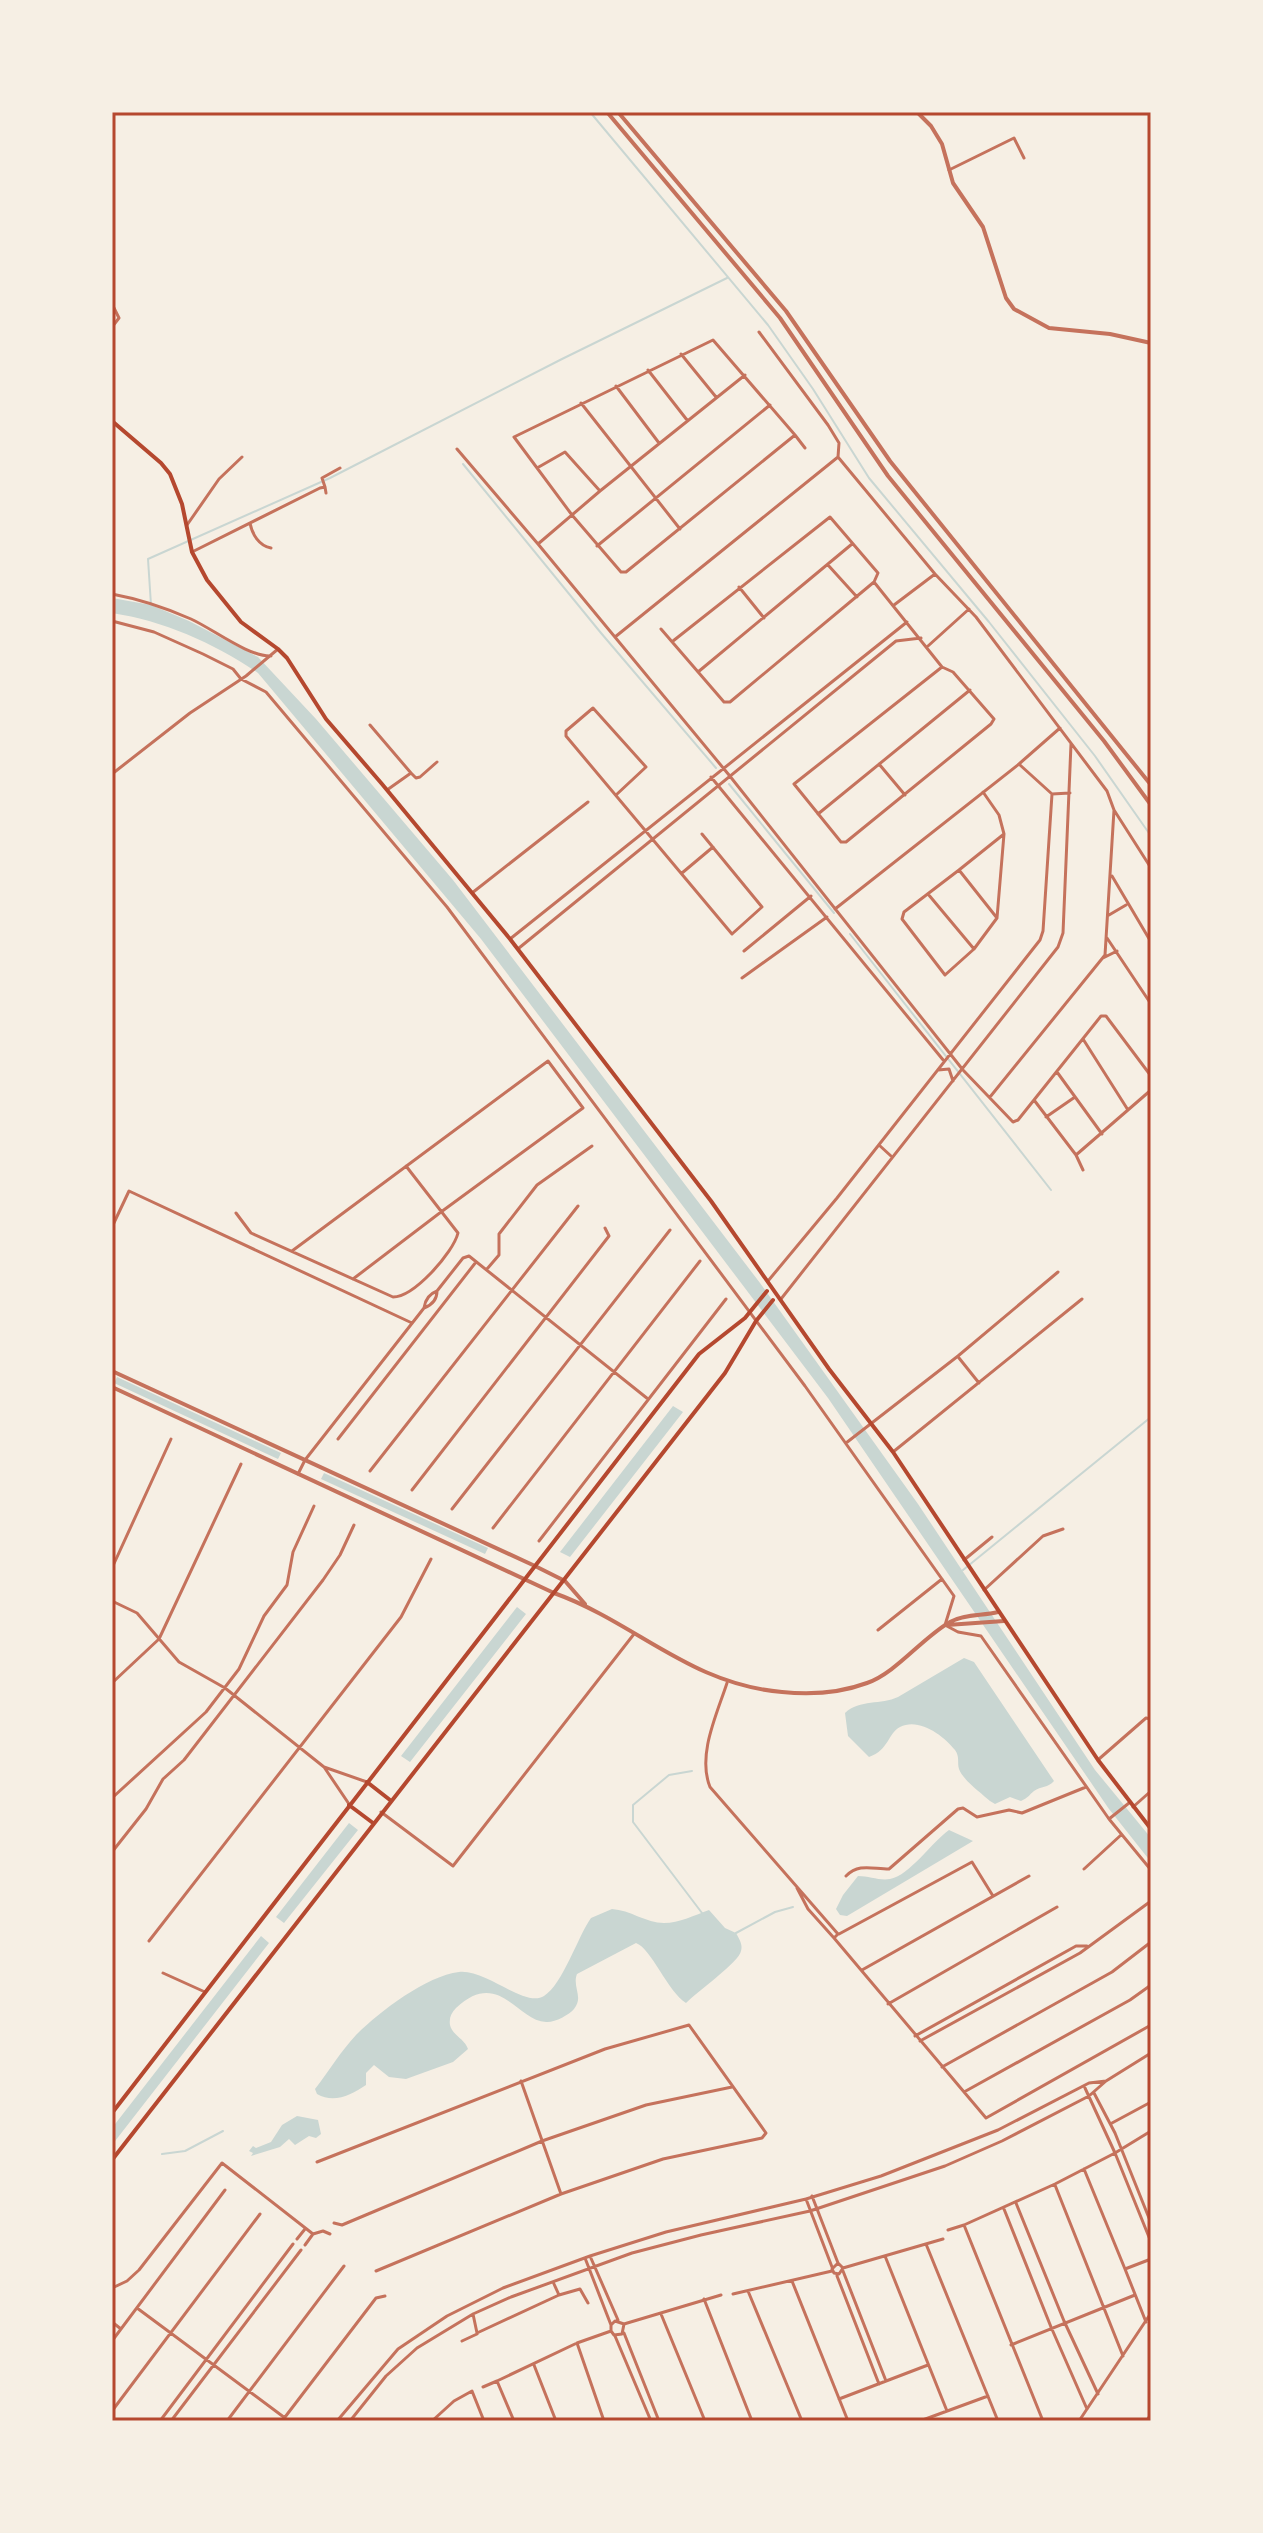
<svg xmlns="http://www.w3.org/2000/svg" width="1263" height="2533" viewBox="0 0 1263 2533" font-family="'Titillium Web',sans-serif">
	<style>
		.water { fill: #c9d6d2 }
		.lines { fill: none; stroke-linecap: round; stroke-linejoin: round }
		.stream { stroke: #c9d6d2; stroke-width: 2 }
		.minor { stroke: #c5725c; stroke-width: 3 }
		.tertiary { stroke: #c5725c; stroke-width: 4 }
		.secondary { stroke: #b5482f; stroke-width: 4 }
		.neatline { fill: none; stroke: #b5482f; stroke-width: 3 }
	</style>
	<rect width="100%" height="100%" fill="#f6efe4"/>
	<path class="water" d="M112 598 151 605 189 621 258 657 316 719 453 880 760 1283 918 1504 1095 1770 1151 1838V1862L1109 1809 828 1398 481 939 258 673C214 643 164 621 112 613Z
		M117 1377 281 1453 278 1459 114 1383Z
		M673 1406 683 1412 570 1557 560 1552Z
		M324 1473 488 1548 485 1554 321 1479Z
		M517 1607 526 1614 410 1762 401 1756Z
		M964 1658 974 1662 1054 1781C1048 1788 1041 1786 1034 1791 1029 1795 1028 1798 1021 1801L1010 1797 995 1804 990 1801C981 1793 962 1779 959 1769 957 1762 960 1757 955 1750 944 1736 919 1717 900 1727 888 1733 889 1750 869 1757L848 1736 845 1713C860 1699 881 1705 898 1697Z
		M349 1823 358 1830 284 1923 276 1917Z
		M949 1830 973 1841 847 1916 840 1915 836 1909 843 1895 858 1876C869 1876 880 1881 890 1879 909 1876 932 1842 949 1830Z
		M612 1909C630 1910 646 1923 664 1923 679 1923 695 1915 709 1910L725 1928 736 1933C739 1939 743 1944 741 1951 740 1961 696 1993 686 2003 668 1992 651 1948 636 1943L577 1974C572 1987 584 1997 574 2009 569 2015 554 2023 546 2022 517 2021 499 1968 456 2008 451 2013 449 2018 450 2025 452 2035 465 2039 468 2049L453 2062 406 2079 389 2077 374 2065 366 2073V2085C351 2095 334 2104 317 2094L315 2089C329 2071 341 2051 356 2035 379 2012 426 1976 459 1972 486 1969 525 2008 544 1996 563 1984 578 1936 591 1918Z
		M261 1936 269 1943 112 2145V2128Z
		M297 2116 318 2120 321 2134 316 2138 309 2136 295 2145 289 2139 280 2147 251 2156 253 2153 249 2151 253 2146 256 2148 271 2142 282 2125Z"/>
	<g class="lines">
		<path class="stream" d="M590 112 768 325 813 389 869 478 989 622 1095 756 1151 836
			M463 464 601 633 716 768
			M151 605 148 559 330 478 562 359 727 278
			M729 784 834 913
			M850 934 1051 1190
			M963 1570 1151 1417
			M692 1771 669 1775 633 1805V1822L702 1913
			M736 1933 775 1912 793 1907
			M162 2154 185 2151 223 2131"/>
		<path class="minor" d="M949 170 1014 138 1024 158
			M112 304 119 318 112 327
			M759 332 828 425 839 443 838 457
			M713 340 795 435 626 572H621L572 515 514 437Z
			M681 354 716 397
			M648 370 687 420
			M616 386 659 443
			M581 403 680 529
			M795 435 805 448
			M457 449 538 544 600 491 745 375
			M537 468 565 452 600 491
			M325 487 322 478 340 468
			M250 523C252 534 259 546 271 548
			M187 525 219 479 242 457
			M538 544 729 775 963 1070 1013 1122 1018 1120 1101 1016H1106L1151 1076
			M597 546 770 405
			M192 552 320 488 325 487 326 493
			M828 565 857 597
			M874 582 942 667 953 672 994 719 991 724 846 842H841L794 784 942 667
			M739 587 764 618
			M112 594C139 599 166 608 191 619 213 629 249 657 271 656
			M894 605 935 574
			M112 621 154 632 203 654 233 669 241 679 266 692 447 907 805 1386 954 1596 945 1625 958 1632 981 1636 1109 1819 1151 1870
			M661 629 724 702H730L874 582 878 573 830 517 673 641
			M615 637 838 457 935 574 976 617 1107 791 1114 810 1151 868
			M928 646 969 609
			M698 672 852 544
			M370 725 411 773
			M879 764 905 795
			M1020 765 1052 794 1070 793
			M112 774 190 713 246 676 278 649
			M711 777 944 1061
			M387 790 411 773 416 778 420 777 437 762
			M616 795 646 767 593 708 566 731V736L732 934 762 907 702 834
			M818 814 970 690
			M959 870 904 912 902 919 945 975 974 949
			M682 873 713 847
			M1112 876 1151 942
			M472 893 588 802
			M928 894 974 949 997 918 959 870 1004 834 999 815 983 792
			M835 909 1019 764 1060 728
			M1109 915 1126 905
			M997 918 1004 834
			M1107 938 1151 1004
			M510 939 907 622
			M519 948 896 641 921 638
			M744 951 811 896
			M1103 958 1117 951
			M742 978 827 917
			M1083 1039 1128 1110
			M938 1070 949 1069 953 1081
			M1057 1072 1102 1134
			M990 1097 1105 955 1114 810
			M1034 1100 1076 1155 1083 1170
			M1046 1117 1075 1097
			M879 1145 891 1156
			M1076 1155 1151 1090
			M236 1213 251 1233 393 1297C414 1297 453 1253 458 1233L406 1166
			M112 1227 129 1191 412 1323
			M292 1251 548 1061 583 1108 441 1212 353 1279
			M487 1269 499 1255V1234L537 1185 592 1146
			M768 1281 837 1198 1040 940 1043 931 1052 794
			M437 1291 463 1258 469 1256 648 1399
			M437 1291C437 1300 432 1305 424 1308 425 1300 429 1294 437 1291Z
			M781 1299 1058 947 1063 933 1071 744
			M959 1358 979 1383
			M338 1439 476 1262
			M846 1443 958 1356 1058 1272
			M893 1452 1082 1299
			M370 1471 578 1206
			M298 1474 305 1460 424 1308
			M412 1490 609 1236 605 1228
			M452 1509 670 1230
			M493 1528 700 1261
			M539 1541 726 1299
			M964 1560 992 1537
			M112 1568 171 1439
			M984 1590 1043 1536 1063 1529
			M112 1601 137 1613 179 1662 225 1688 324 1767 349 1804
			M878 1630 942 1579
			M112 1683 159 1639 241 1464
			M727 1683C717 1714 697 1755 710 1787L838 1934 834 1938 808 1909 797 1888
			M1099 1759 1146 1718 1151 1719
			M324 1767 367 1782
			M112 1798 206 1712 239 1669 264 1616 287 1585 293 1552 314 1506
			M1133 1807 1151 1791
			M381 1812 453 1866 634 1634
			M1109 1819 1129 1803
			M112 1852 146 1809 163 1779 184 1760 323 1580 340 1555 354 1525
			M1084 1869 1121 1835
			M846 1876C859 1863 872 1869 889 1869L958 1809 963 1808 977 1817 1009 1810 1022 1813 1086 1787
			M839 1934 972 1862 993 1896
			M834 1938 986 2118 1151 2025
			M149 1941 401 1617 431 1559
			M862 1970 1029 1876
			M163 1973 205 1992
			M888 2004 1057 1907
			M915 2036 1076 1946H1087
			M920 2041 1080 1953 1151 1901
			M942 2067 1112 1972 1151 1942
			M521 2081 561 2194
			M1085 2088 1115 2153 1151 2242
			M964 2092 1130 2000 1151 1985
			M1094 2093 1115 2133 1151 2223
			M1112 2123 1151 2102
			M317 2162 605 2049 689 2025 766 2133 762 2138 663 2159 561 2194 376 2271
			M1084 2169 1125 2269
			M1055 2185 1123 2356
			M812 2196 838 2263
			M806 2199 832 2267
			M1016 2203 1064 2321 1098 2394
			M1004 2209 1051 2327 1087 2409
			M334 2223 342 2225 542 2141 646 2105 732 2087
			M948 2230 964 2225
			M313 2234 323 2231 330 2234
			M297 2239 305 2229
			M926 2244 998 2421
			M305 2245 313 2234
			M590 2256 618 2320
			M885 2256 947 2411
			M585 2258 611 2325
			M843 2268 838 2263 832 2269 834 2273 839 2274 843 2268 943 2239
			M843 2271 886 2381
			M837 2276 879 2384
			M792 2281 848 2421
			M112 2288 127 2281 139 2270 222 2163 313 2234
			M748 2291 802 2421
			M733 2294 832 2271
			M559 2295 580 2289 588 2303
			M704 2299 752 2421
			M137 2308 285 2418
			M473 2314 477 2333 559 2295 554 2284
			M661 2314 705 2421
			M112 2322 121 2329
			M1146 2322 1125 2269 1151 2259
			M624 2324 721 2295
			M624 2333 659 2421
			M615 2336 651 2421
			M112 2341 225 2190
			M462 2341 477 2334
			M577 2343 604 2421
			M1011 2345 1135 2295
			M534 2365 556 2421
			M483 2387 497 2381
			M839 2399 928 2365
			M112 2411 260 2214
			M160 2421 293 2244
			M171 2421 301 2250
			M227 2421 344 2266
			M282 2421 376 2298 385 2296
			M337 2421 398 2349 447 2316 503 2288 590 2256 666 2232 806 2199 881 2176 998 2130 1089 2083 1106 2081
			M350 2421 386 2376 417 2348 473 2314 511 2297 632 2253 701 2235 810 2211 945 2166 1002 2141 1089 2096 1106 2081 1151 2053
			M432 2421 454 2401 472 2391 484 2421
			M514 2421 497 2381 577 2343 611 2331 614 2335 622 2334 624 2324 615 2321 611 2325V2331
			M920 2421 988 2396
			M1043 2421 964 2225 1055 2184 1115 2153 1151 2131
			M1079 2421 1151 2313"/>
		<path class="tertiary" d="M607 112 780 318 888 476 1104 741 1151 805
			M618 112 786 311 890 461 1151 785
			M917 112 931 126 942 144 953 183 983 227 1006 298 1014 309 1049 328 1110 334 1151 343
			M112 1371 535 1566 565 1581 585 1604
			M112 1387 554 1593C637 1623 689 1684 782 1692 811 1695 840 1693 867 1683 896 1673 922 1638 950 1622 964 1614 983 1616 998 1612
			M947 1625 1004 1621
			M1147 2421 1151 2415"/>
		<path class="secondary" d="M112 421 161 463 170 474 182 504 192 552 207 580 241 622 278 649 287 658 326 719 382 784 510 939 711 1201 829 1369 893 1452 1098 1760 1151 1829
			M367 1782 390 1800
			M349 1805 373 1823
			M112 2113 699 1354 745 1318 767 1291
			M112 2160 725 1373 756 1321 773 1300"/>
	</g>
	<rect width="1263" height="2533" fill="none" stroke="#f6efe4" stroke-width="228"/>
	<rect x="114" y="114" width="1035" height="2305" class="neatline"/>
</svg>
